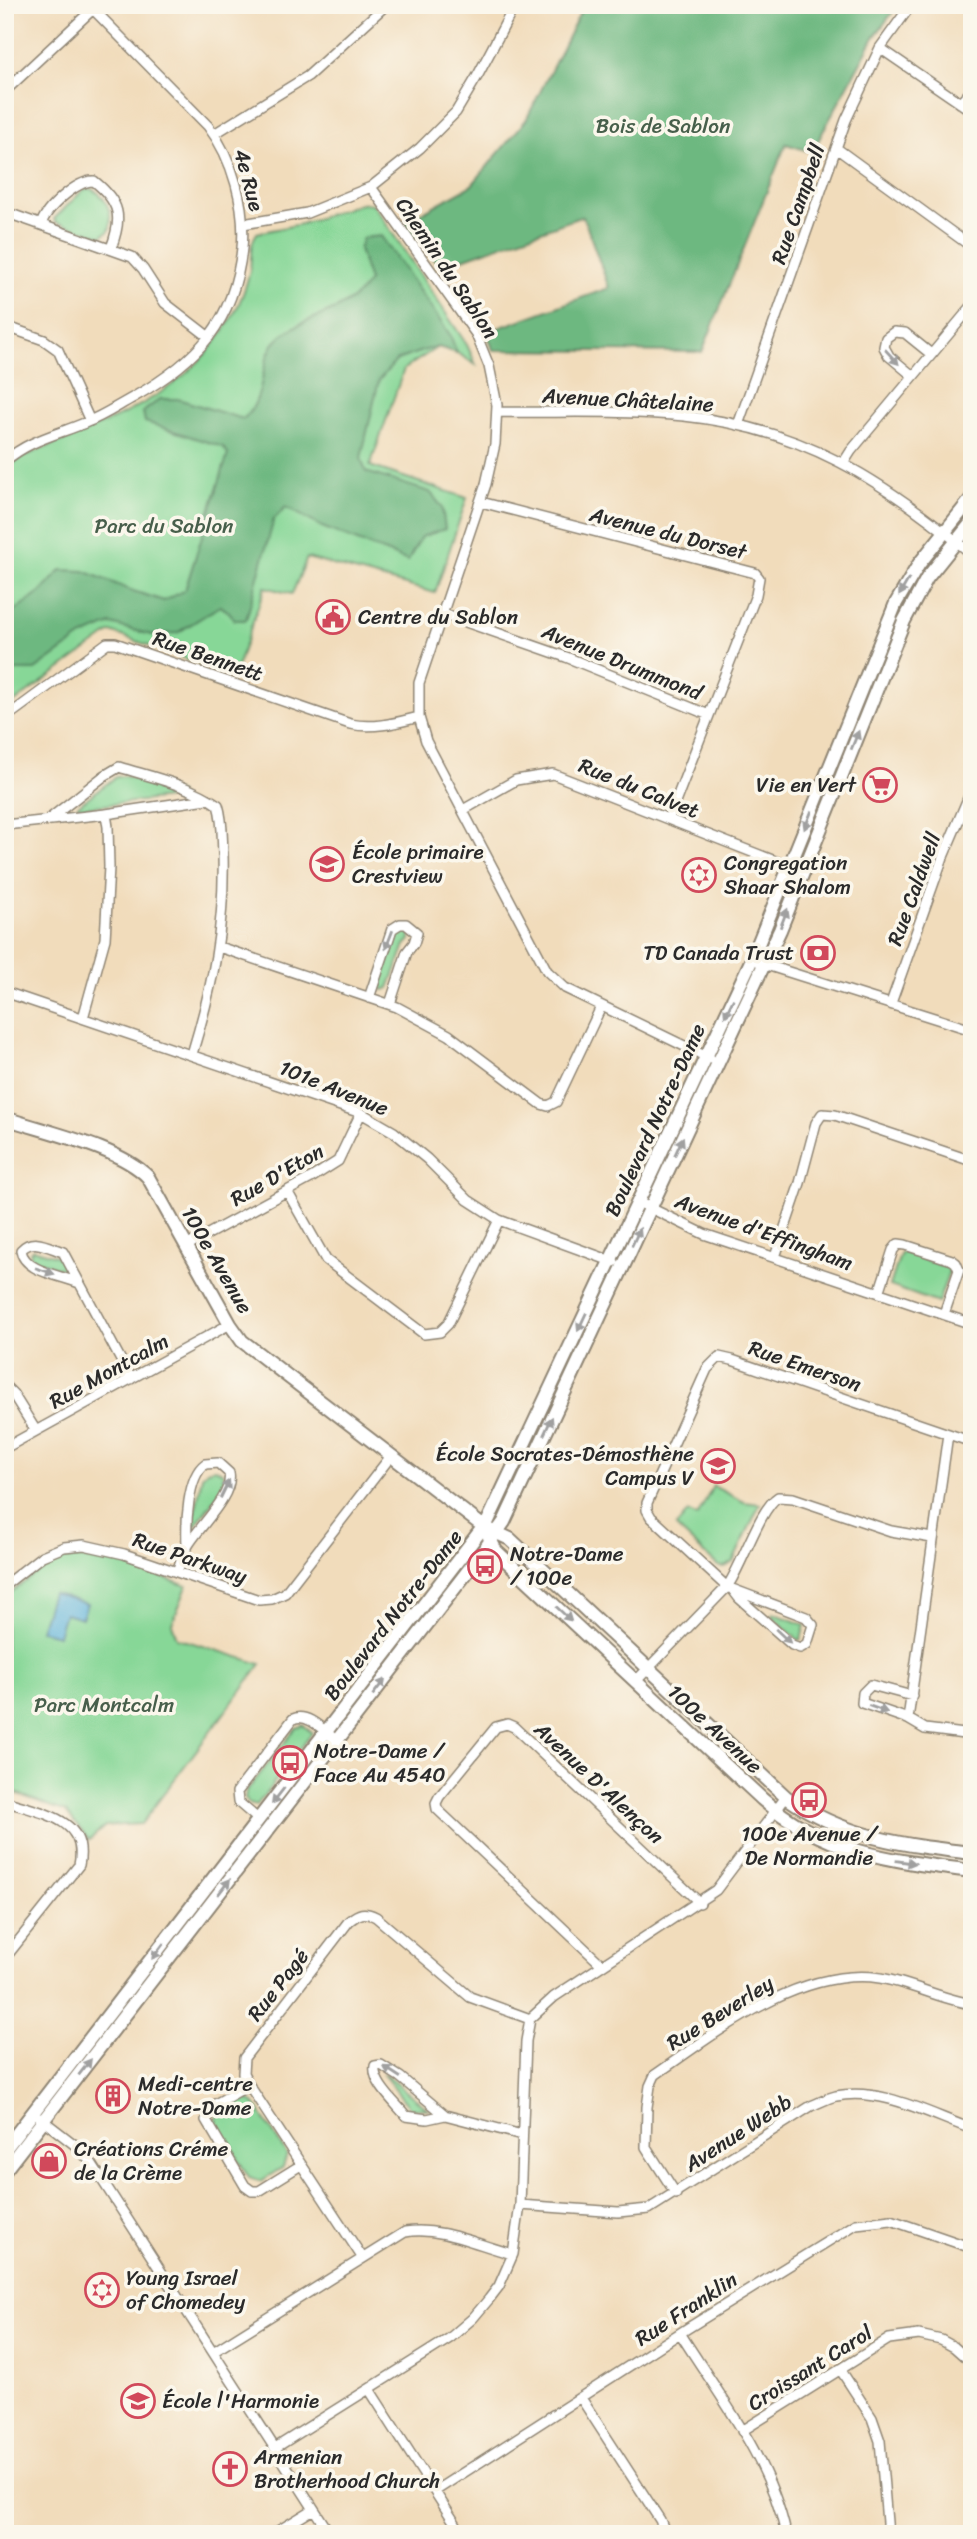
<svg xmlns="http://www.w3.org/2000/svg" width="977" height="2539" viewBox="0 0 977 2539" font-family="Sriracha,sans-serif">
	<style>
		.green { fill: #87d797; stroke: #598161; stroke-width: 2 }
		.forest { fill: #6db880; stroke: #4c7256; stroke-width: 2 }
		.water { fill: #5fb4db; stroke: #457083; stroke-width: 2 }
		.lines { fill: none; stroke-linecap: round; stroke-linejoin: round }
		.street-casing { stroke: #8e8473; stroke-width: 12 }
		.secondary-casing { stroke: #8e8473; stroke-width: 16 }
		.street { stroke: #fff; stroke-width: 9 }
		.secondary { stroke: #fff; stroke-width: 12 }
		.oneway { fill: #a0a0a0 }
		.labels { text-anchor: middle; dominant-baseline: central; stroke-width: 7; stroke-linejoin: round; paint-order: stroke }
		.park-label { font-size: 21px; fill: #475f4b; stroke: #fbf7ec }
		.street-label { font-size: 21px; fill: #2b2b2b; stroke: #fbf7ec }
		.poi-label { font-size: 21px; fill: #2b2b2b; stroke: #fbf7ec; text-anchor: start }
	</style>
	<rect width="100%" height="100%" fill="#fbf7ec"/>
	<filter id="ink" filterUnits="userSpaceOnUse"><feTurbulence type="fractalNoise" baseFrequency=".0143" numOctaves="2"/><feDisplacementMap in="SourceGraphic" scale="14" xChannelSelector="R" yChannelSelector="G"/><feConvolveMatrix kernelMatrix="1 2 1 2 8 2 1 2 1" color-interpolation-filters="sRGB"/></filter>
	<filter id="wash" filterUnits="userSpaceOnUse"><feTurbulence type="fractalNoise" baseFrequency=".00686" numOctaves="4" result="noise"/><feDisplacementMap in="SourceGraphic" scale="28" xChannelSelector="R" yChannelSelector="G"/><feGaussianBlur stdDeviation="1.57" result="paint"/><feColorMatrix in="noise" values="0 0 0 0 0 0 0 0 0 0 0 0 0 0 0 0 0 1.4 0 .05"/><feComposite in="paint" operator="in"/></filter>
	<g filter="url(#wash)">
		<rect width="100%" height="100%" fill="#f1dcbb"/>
		<path class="green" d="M88 188C106 193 114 214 109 231L101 236 56 222 54 219 83 190Z
			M362 203 373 204 467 345 476 365 457 353 438 347 404 369 370 466 467 498 435 593 307 558 292 594 265 587 234 676 111 632 5 709V469C23 454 46 448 67 439 121 417 177 392 213 345 230 324 243 300 249 274 253 259 248 246 257 233L301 224Z
			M125 776 179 793 180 795 178 797 78 808V805L116 777Z
			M401 930H407L410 933V940L405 945 389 988 384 990 380 985 397 933Z
			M33 1249 59 1257 67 1271 32 1259 30 1252Z
			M903 1252 950 1268 938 1303 890 1286 900 1255Z
			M216 1468 223 1473 224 1486 192 1530 202 1476 207 1470Z
			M713 1486 744 1502 760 1504 733 1562 724 1567 718 1566 676 1527 688 1512 697 1517Z
			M67 1557 117 1561 187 1586 172 1624 177 1638 261 1664 141 1824 105 1826 89 1840 66 1812 5 1789V1597L47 1565Z
			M773 1613 805 1625 801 1639 798 1640 772 1616Z
			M303 1725 312 1733 293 1758 290 1756 286 1760 289 1763 257 1805 248 1803 245 1798 246 1792 296 1728Z
			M383 2074H385L428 2109 410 2108Z
			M245 2097 255 2104 287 2155 283 2167 261 2181 249 2177 215 2123 219 2110 237 2098Z"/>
		<path class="forest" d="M584 5H898L873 39 812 152 786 144 702 352 493 350 487 332 609 288 583 216 440 267 403 223 472 185 526 120Z
			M381 236 450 335 457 353 438 347 422 351 397 360 379 380 361 458 366 472 430 492 442 507 445 529 421 537 408 561 322 527 286 507 274 519 246 620H235L229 612 220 606 177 633 151 635 111 624 81 637 35 670H13L5 662V618L41 592 61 570 84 571 133 591 164 601 185 590 228 454 223 447 145 422 143 412 160 399H178L243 419C267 400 259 359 276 341 304 312 343 319 369 281L359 249 363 238Z"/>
		<path class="water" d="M52 1593 87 1604 82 1618 65 1613 58 1635 40 1630Z"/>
	</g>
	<g filter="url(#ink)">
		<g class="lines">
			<g class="street-casing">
				<path id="street" d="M880 48 972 111
					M5 75 13 83
					M5 91 93 9
					M960 103 972 90
					M214 134 308 76 386 5
					M836 148 972 247
					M371 187 476 334 489 366 497 405 495 444 486 484 419 683V717L426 741 547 971 565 988 711 1059
					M5 212 132 257 143 269 165 303 209 337
					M243 224 307 213 371 187 420 148 456 112 478 75 515 5
					M41 225C45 209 77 180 94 181 120 202 123 217 111 248
					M5 326 44 340 58 350 90 421
					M913 376 889 356 884 347 886 338 894 332 905 333 931 354
					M498 412C559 413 623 410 684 416 802 428 883 480 972 554
					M738 425 846 120 880 48 911 5
					M5 461C31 439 57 435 87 422 103 416 119 405 134 397 197 361 234 323 242 248 246 207 233 159 208 126L89 5
					M844 462 851 451 972 306
					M481 502 755 573 759 578 756 595 669 818
					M443 614 566 657 709 715
					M5 718 107 643H115L350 724C374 729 395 723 419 717
					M463 810 516 780 553 774 803 872
					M48 820 104 776 119 767C151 777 190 785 218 805 223 820 222 837 223 853 225 926 213 985 192 1054
					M5 825 106 814 207 799
					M219 947 397 1007 449 1035 541 1104 548 1106 556 1102 601 1007
					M760 963 972 1030
					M5 992 361 1113 394 1132 427 1159 468 1200 499 1220 614 1262
					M369 998 392 929 400 924H406L417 933 414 943 407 952 390 1004
					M891 1003 943 857 972 789
					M83 1018 105 939 109 867 108 827 106 814
					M287 1191 326 1260 424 1334 440 1332 448 1324 499 1220
					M638 1202 704 1234 972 1324
					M186 1246 311 1178 338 1161 361 1113
					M775 1257 800 1183 816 1123 822 1114 835 1115 972 1161
					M79 1283C61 1275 24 1272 21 1250 33 1237 48 1247 63 1252L131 1379
					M879 1293 893 1250 898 1244 905 1245 952 1260 956 1263 959 1270 944 1314
					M5 1386 13 1394 36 1431
					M5 1448 230 1324
					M177 1572C180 1564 182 1554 187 1547 198 1527 234 1496 229 1473L218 1463 205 1464C187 1477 186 1524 187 1545
					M5 1585 42 1556 64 1547 84 1545 124 1554 259 1600 272 1599 285 1593 391 1456
					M733 1590 739 1598 792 1645 800 1648 807 1644 813 1625 806 1617 727 1587 651 1517 647 1510V1503L707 1369 719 1357 732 1360 972 1442
					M636 1681 727 1587C742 1566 760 1508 778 1497L793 1498 891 1531 932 1538
					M912 1696 871 1685 863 1693 862 1703 908 1719 925 1729 972 1735
					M908 1719 948 1434
					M5 1801C40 1813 89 1818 79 1865L5 1958
					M259 1820 238 1802 237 1792 293 1719C308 1712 325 1732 337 1741
					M602 1965 437 1809 436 1803 439 1797 496 1727 507 1724 514 1727 700 1903
					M249 2085 212 2106 206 2120 245 2186 252 2191H259L301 2165
					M445 2115 400 2077 381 2065 375 2066C372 2083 396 2103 406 2116L427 2119 445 2115 522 2135
					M40 2118 75 2145 90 2161 330 2534
					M676 2194 646 2147 647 2107 650 2086 655 2075C717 2032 800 1966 880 1978 911 1983 940 1999 972 2004
					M520 2205 618 2212 649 2209 811 2106C819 2103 827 2098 836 2096 882 2087 929 2114 972 2129
					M362 2257 249 2085 243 2073 244 2058 349 1921C359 1913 364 1911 376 1917L470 1997 530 2019
					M680 2333C720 2397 770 2459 786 2534
					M213 2352 405 2232C441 2226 477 2245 513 2254
					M840 2369 872 2418 880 2441 888 2534
					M369 2389 462 2534
					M581 2398 660 2520 666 2534
					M742 2431 889 2339 919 2335 941 2340 954 2347 972 2363
					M275 2448 450 2338 473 2318 489 2299 499 2286 513 2254 520 2205 526 2041 530 2019 554 1997 716 1890 786 1797
					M435 2491 688 2328 856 2224 891 2220 972 2248
					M273 2534 314 2509"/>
			</g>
			<g class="secondary-casing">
				<path id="secondary" d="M5 1118C46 1132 119 1147 148 1177L230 1324 242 1341 484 1527 510 1539 786 1797C845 1838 903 1845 972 1853
					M489 1537 496 1551 762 1799C823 1853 894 1861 972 1871
					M5 2149 488 1521 752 959 896 603 919 564 972 498
					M5 2170 481 1554 504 1522 780 930 904 621 927 578 972 522"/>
			</g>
			<use href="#street" class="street"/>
			<use href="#secondary" class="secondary"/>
		</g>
		<defs><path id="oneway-solid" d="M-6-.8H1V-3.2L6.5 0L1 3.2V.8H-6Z" transform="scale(1.75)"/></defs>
		<g class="oneway">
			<use href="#oneway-solid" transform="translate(892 357) rotate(47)"/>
			<use href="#oneway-solid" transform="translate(904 587) rotate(120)"/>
			<use href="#oneway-solid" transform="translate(855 740) rotate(-68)"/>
			<use href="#oneway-solid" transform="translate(808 820) rotate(112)"/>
			<use href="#oneway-solid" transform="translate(784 918) rotate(-69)"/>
			<use href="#oneway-solid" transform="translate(389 940) rotate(111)"/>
			<use href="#oneway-solid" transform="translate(729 1008) rotate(116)"/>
			<use href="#oneway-solid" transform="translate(679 1146) rotate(-65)"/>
			<use href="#oneway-solid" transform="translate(636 1237) rotate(-65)"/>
			<use href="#oneway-solid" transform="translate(45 1271) rotate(18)"/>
			<use href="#oneway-solid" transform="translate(582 1322) rotate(115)"/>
			<use href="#oneway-solid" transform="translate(548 1426) rotate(-65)"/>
			<use href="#oneway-solid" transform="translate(225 1489) rotate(-64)"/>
			<use href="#oneway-solid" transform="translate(564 1614) rotate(43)"/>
			<use href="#oneway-solid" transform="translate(783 1636) rotate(43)"/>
			<use href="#oneway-solid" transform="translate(379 1687) rotate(-52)"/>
			<use href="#oneway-solid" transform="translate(878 1709) rotate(20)"/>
			<use href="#oneway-solid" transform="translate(278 1796) rotate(128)"/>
			<use href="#oneway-solid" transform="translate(906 1862) rotate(8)"/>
			<use href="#oneway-solid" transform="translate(224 1887) rotate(-52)"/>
			<use href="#oneway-solid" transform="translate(158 1951) rotate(127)"/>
			<use href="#oneway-solid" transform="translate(85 2067) rotate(-52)"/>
			<use href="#oneway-solid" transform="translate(392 2072) rotate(-147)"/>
		</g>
	</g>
	<defs>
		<g id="civic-ring" transform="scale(1.75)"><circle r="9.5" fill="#fbf7ec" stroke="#d1495b" stroke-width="1.5"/><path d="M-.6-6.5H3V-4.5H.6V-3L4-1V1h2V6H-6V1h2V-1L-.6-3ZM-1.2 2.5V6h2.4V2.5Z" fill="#d1495b"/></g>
		<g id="supermarket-ring" transform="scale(1.75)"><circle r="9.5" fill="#fbf7ec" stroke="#d1495b" stroke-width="1.5"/><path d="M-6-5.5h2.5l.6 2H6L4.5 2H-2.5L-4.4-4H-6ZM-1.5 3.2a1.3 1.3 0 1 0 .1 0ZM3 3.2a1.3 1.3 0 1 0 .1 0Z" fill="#d1495b"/></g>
		<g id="school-ring" transform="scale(1.75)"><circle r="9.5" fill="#fbf7ec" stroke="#d1495b" stroke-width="1.5"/><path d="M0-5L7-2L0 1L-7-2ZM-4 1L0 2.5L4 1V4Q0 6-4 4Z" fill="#d1495b"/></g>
		<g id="synagogue-ring" transform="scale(1.75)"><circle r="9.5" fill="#fbf7ec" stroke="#d1495b" stroke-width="1.5"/><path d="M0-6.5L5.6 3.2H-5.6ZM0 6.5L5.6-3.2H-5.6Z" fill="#d1495b"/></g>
		<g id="bank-ring" transform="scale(1.75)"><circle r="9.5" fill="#fbf7ec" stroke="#d1495b" stroke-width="1.5"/><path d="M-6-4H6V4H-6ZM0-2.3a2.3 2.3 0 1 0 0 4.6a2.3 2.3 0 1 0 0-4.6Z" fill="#d1495b"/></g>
		<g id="bus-ring" transform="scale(1.75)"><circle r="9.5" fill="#fbf7ec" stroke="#d1495b" stroke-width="1.5"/><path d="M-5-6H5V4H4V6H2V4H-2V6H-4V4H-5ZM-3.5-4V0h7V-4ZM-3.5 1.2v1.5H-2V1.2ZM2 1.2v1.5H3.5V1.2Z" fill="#d1495b"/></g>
		<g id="building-ring" transform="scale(1.75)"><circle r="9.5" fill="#fbf7ec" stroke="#d1495b" stroke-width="1.5"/><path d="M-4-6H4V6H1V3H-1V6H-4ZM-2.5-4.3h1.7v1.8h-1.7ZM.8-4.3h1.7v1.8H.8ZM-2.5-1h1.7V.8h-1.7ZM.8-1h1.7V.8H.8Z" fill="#d1495b"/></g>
		<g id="shop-ring" transform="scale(1.75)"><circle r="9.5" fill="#fbf7ec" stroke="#d1495b" stroke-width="1.5"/><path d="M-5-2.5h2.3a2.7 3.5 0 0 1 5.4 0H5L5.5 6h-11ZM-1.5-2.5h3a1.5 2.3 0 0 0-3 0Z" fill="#d1495b"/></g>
		<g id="church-ring" transform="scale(1.75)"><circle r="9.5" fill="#fbf7ec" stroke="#d1495b" stroke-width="1.5"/><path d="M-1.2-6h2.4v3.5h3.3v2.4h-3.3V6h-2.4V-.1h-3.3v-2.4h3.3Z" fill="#d1495b"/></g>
	</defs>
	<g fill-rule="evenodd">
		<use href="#civic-ring" x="333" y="617"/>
		<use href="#supermarket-ring" x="880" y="785"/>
		<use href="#school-ring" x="327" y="864"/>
		<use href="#synagogue-ring" x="699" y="875"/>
		<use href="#bank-ring" x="818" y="953"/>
		<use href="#school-ring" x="718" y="1466"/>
		<use href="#bus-ring" x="485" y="1566"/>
		<use href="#bus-ring" x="290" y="1763"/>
		<use href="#bus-ring" x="809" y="1800"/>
		<use href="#building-ring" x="113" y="2096"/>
		<use href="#shop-ring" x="49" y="2161"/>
		<use href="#synagogue-ring" x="102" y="2290"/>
		<use href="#school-ring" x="138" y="2401"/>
		<use href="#church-ring" x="230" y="2469"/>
	</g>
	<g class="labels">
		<g class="park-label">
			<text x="663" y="126">Bois de Sablon</text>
			<text x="164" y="526">Parc du Sablon</text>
			<text x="104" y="1705">Parc Montcalm</text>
		</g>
		<g class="street-label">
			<text transform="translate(249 180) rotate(75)">4e Rue</text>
			<text transform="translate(798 204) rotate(-71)">Rue Campbell</text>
			<text transform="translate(447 268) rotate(56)">Chemin du Sablon</text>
			<text transform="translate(628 400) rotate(3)">Avenue Châtelaine</text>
			<text transform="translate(668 533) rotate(14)">Avenue du Dorset</text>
			<text transform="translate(208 656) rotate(19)">Rue Bennett</text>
			<text transform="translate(622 662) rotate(22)">Avenue Drummond</text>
			<text transform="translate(639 788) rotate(22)">Rue du Calvet</text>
			<text transform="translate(914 889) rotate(-70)">Rue Caldwell</text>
			<text transform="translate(334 1088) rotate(22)">101e Avenue</text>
			<text transform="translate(655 1120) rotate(-65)">Boulevard Notre-Dame</text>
			<text transform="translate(277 1175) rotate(-30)">Rue D'Eton</text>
			<text transform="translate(764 1232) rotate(20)">Avenue d'Effingham</text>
			<text transform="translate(217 1260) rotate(60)">100e Avenue</text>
			<text transform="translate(805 1366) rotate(19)">Rue Emerson</text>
			<text transform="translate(109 1371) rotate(-29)">Rue Montcalm</text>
			<text transform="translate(190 1558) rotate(19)">Rue Parkway</text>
			<text transform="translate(393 1615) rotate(-52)">Boulevard Notre-Dame</text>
			<text transform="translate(715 1729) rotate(43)">100e Avenue</text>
			<text transform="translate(599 1783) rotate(43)">Avenue D'Alençon</text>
			<text transform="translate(278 1985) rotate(-52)">Rue Pagé</text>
			<text transform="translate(720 2013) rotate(-32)">Rue Beverley</text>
			<text transform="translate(738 2133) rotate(-33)">Avenue Webb</text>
			<text transform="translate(686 2309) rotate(-33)">Rue Franklin</text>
			<text transform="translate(810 2368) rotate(-32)">Croissant Carol</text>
		</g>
		<g class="poi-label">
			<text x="358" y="617">Centre du Sablon</text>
			<text x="856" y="785" text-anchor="end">Vie en Vert</text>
			<text x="352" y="852">École primaire<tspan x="352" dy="24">Crestview</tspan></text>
			<text x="724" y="863">Congregation<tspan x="724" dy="24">Shaar Shalom</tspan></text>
			<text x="794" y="953" text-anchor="end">TD Canada Trust</text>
			<text x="694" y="1454" text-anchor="end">École Socrates-Démosthène<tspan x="694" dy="24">Campus V</tspan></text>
			<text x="510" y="1554">Notre-Dame<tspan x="510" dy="24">/ 100e</tspan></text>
			<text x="314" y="1751">Notre-Dame /<tspan x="314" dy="24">Face Au 4540</tspan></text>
			<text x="809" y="1834" text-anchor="middle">100e Avenue /<tspan x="809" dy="24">De Normandie</tspan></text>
			<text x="138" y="2084">Medi-centre<tspan x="138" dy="24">Notre-Dame</tspan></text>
			<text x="74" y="2149">Créations Créme<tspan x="74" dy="24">de la Crème</tspan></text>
			<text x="126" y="2278">Young Israel<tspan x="126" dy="24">of Chomedey</tspan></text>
			<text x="162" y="2401">École l'Harmonie</text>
			<text x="254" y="2457">Armenian<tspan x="254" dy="24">Brotherhood Church</tspan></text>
		</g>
	</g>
	<rect width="977" height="2539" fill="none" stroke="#fbf7ec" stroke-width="28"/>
</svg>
